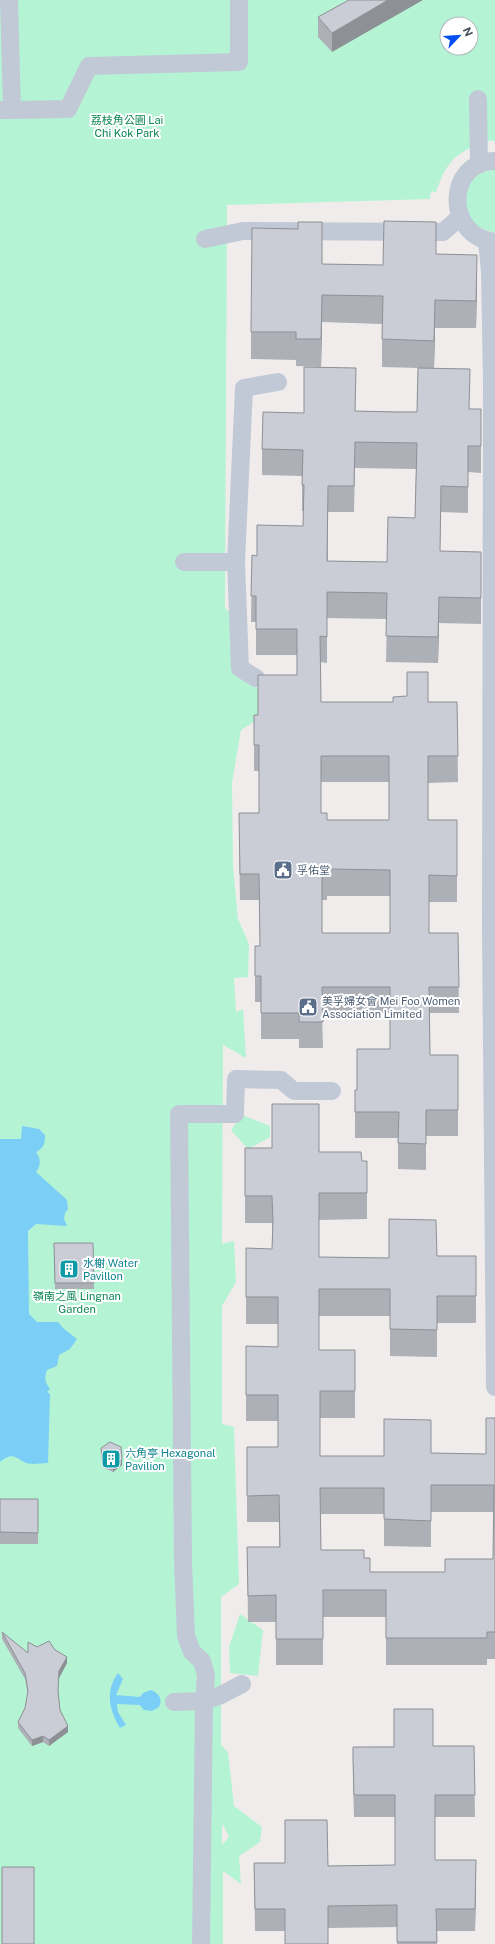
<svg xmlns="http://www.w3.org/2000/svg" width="495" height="1944" viewBox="0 0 495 1944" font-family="'Public Sans','Noto Sans TC',sans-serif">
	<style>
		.green { fill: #b4f4d4; fill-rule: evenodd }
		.water { fill: #7bcef6 }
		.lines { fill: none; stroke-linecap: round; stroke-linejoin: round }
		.street { stroke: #c1c9d6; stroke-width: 18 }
		.wall { fill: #aeb0b7; fill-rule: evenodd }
		.shaded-wall { fill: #8d9095 }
		.building { fill: #cacdd5; stroke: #8d9095; fill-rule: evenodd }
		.labels { text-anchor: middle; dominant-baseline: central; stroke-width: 4; stroke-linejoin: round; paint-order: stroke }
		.park-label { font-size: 11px; fill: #0c8557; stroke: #fff }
		.service-label { font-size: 11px; fill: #4e5e75; stroke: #fff; text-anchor: start }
		.culture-label { font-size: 11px; fill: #0d838f; stroke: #fff; text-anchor: start }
	</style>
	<rect width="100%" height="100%" fill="#f0ecec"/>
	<path class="green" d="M0 0H495V141C486 140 480 143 472 147 450 157 444 170 436 192L431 191 430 199 227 205 225 608 237 619 232 668 280 705 241 730 232 783 233 866 238 919 249 944 248 977 234 978 236 1012 243 1009 246 1058 223 1045 222 1244 234 1241 236 1282 222 1306V1424L234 1427 239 1584 221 1597V1745L228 1752 234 1806 262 1827 260 1842 239 1856 241 1884 223 1871V1944H0ZM447 24H471V48H447ZM222 1823 229 1837 223 1844H222Z
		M495 169V233L477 227 465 209 467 189 472 180 480 173Z
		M242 1115 270 1126V1137L248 1149 231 1130Z
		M240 1614 263 1630 258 1676 230 1673 229 1647Z"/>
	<path class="water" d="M22 1126 39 1129 45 1135C45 1143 44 1148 36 1152 41 1159 41 1165 36 1172L67 1200 68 1209 65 1213 64 1219 67 1226 36 1224 28 1231 29 1314 37 1322H58L64 1329 77 1339 70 1349 59 1355 57 1366 47 1370C44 1378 45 1382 50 1389L47 1392 50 1394 48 1463C42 1463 31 1465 26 1463 14 1457 13 1452 0 1462V1139H21Z
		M118 1673 123 1679 116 1695 140 1697 143 1693 151 1690C159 1693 163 1699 159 1707L152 1711 144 1710 140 1705 117 1704 118 1712 126 1725 120 1728C109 1710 105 1691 118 1673Z"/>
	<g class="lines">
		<path class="street" d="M478 99 479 165
			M1 110H12L9 0
			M12 110 68 109 89 66 239 62V0
			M495 161C446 161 444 236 495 242
			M205 239 243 231 443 232 460 217
			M487 241 490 272 492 382 491 929 495 1387
			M184 562H236
			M256 678 240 668 236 562 244 388 278 382
			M174 1702 204 1701 221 1695 242 1684
			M201 1944 204 1701 206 1675 202 1661 192 1652 186 1636 183 1562 179 1114H235L236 1079 281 1080 294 1091H332"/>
	</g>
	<path class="wall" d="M349 0 332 52 318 37V17Z
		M436 254 477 283 476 328H435L434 368 470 409H481V473L468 472V513L441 512 440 551 481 552V624L439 623 438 663 386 662 387 619 327 618V663L320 662 321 702H457L458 782 428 783V820H457V902H429V933H458L459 1013H430V1055H458V1136H426V1170L398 1169V1138H355V1112L357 1090 390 1049V1013H322L323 1048H299V1039H261V1002H255V946H260L259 900H240L239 840 259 813V771H254V715H258L297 675V655H256V622H251L252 555 257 556 303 526 304 511H302V476L262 475V449L304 413 356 411 417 412 418 368 382 367V324L322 322 321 367 296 366V360L251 359V332L322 264 383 265ZM355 468 416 469 415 518 387 562 328 561V512H354ZM321 782H389V820H327L321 813ZM327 896H390V933H322V900H327Z
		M245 1148 319 1152 362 1161H367V1219L319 1220V1257L389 1258 437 1256H476V1323H437V1357L390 1356V1316H319V1350H355V1418H320V1456H384L431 1453 486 1454 495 1418V1659H487V1665H386V1617H323V1665H276V1622H248L247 1547H279V1522H247V1447H278V1421H246V1346L278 1347V1324H246V1248L272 1249V1223H245ZM431 1512H494L493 1559 445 1572H370L364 1558 321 1550V1514H384V1546L431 1547Z
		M54 1243H93L94 1289H55Z
		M101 1448 122 1465 113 1472 102 1467Z
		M0 1499H38V1544H0Z
		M2 1632 28 1653 37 1647 55 1650 67 1663 59 1678 58 1694 60 1710 68 1732 49 1746 43 1742 32 1746 18 1728V1722L25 1708 28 1695 25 1679 2 1639Z
		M474 1746 475 1817H435V1860L476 1882 475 1931H437V1944H397V1927L328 1928 285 1931H255L254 1863 328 1866 395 1865V1817H354L353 1782V1747Z"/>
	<path class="shaded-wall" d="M388 0H423L332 52V33Z
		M477 255V283L476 328V301Z
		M322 295V322L321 367V339Z
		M435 300V328L434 368V341Z
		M439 597V623L438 663V637Z
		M122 1459V1465L113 1472V1466Z
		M67 1657V1663L59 1678 58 1697 59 1671Z
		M68 1726V1732L49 1746V1740Z
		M43 1736V1742L32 1746V1740Z
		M476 1860V1882L475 1931V1909Z"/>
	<path class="building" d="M349 0H388L332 33 318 17Z
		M384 221 436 222V254L477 255 476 301 435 300 434 341 382 339 383 296 322 295 321 339H296V332H251L252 228 298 229V222H322V264L383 265Z
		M304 367 356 368 355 411 395 412H417L418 368 470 369 469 409H481V446H468V487L441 486 440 551 481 552V598L439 597 438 637 386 636 387 593 327 592V637L320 636 321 702H393V697L407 696V672H428V702H457L458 756H428V820H457V876L429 875V933H458L459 987H429L430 1055H458V1110H426V1144L398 1143 399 1112H355V1090H357V1049H390V987H322L323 1022H299V1013H261V976H255V946H260L259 874H240L239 813H259V745H254V715H258V675H297V629H256V596H251L252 555 257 556V525L303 526 304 485H302L303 450 262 449 263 412 304 413ZM355 442 417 443 415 518 388 517 387 562 327 561 328 486H354ZM321 756H389V820H327V813H321ZM327 869 390 870V933H322V874H327Z
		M272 1104H319V1152H361L362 1161H367V1193H319V1257L389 1258V1219L436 1220 437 1256H476V1296H437V1330L390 1329V1289H319V1350H355V1391H320V1456H384V1419L431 1420V1453L486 1454V1418H495V1632H487V1638H386V1590H323V1639H276V1595L248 1596 247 1547H280L279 1495 247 1496V1447H278V1395H246V1346L278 1347V1297H246V1248L272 1249 273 1222 272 1196H245V1148H272ZM431 1485H494L493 1559H445V1572H370V1558H364V1550H321L320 1488H384V1519L431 1521Z
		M54 1243H93L94 1283H55Z
		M110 1442 121 1447 122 1459 113 1466 102 1461 101 1448Z
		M0 1499H38V1533L0 1532Z
		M2 1632 28 1653V1642L37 1647 49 1641 55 1650 67 1657 59 1671 58 1691 60 1710 68 1726 49 1740 43 1736 32 1740 18 1722 25 1708 28 1691 25 1673Z
		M394 1709H433V1746H474L475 1795H435V1860H476L475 1909H436L437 1942H397V1905L328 1906V1944H285V1909H255L254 1863H285V1820H327L328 1866 395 1865V1795H354L353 1760V1747H394Z
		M2 1867H34V1944H2Z"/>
	<defs>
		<g id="civic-square" transform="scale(1)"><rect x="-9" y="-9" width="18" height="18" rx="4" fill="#5c6f8a" stroke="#fff"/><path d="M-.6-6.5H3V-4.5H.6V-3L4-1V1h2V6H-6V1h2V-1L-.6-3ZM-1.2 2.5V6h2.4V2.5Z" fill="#fff"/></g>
		<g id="building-square" transform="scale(1)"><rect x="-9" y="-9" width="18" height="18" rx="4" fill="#0f9aa8" stroke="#fff"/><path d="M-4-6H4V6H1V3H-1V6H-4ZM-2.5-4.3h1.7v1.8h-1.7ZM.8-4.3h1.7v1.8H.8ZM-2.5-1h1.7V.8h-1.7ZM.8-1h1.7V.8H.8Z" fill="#fff"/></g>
	</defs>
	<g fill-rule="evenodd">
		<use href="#civic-square" x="283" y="870"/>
		<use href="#civic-square" x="308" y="1007"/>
		<use href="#building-square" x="69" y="1269"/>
		<use href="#building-square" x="111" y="1459"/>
	</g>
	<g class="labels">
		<g class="park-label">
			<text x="127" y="120">荔枝角公園 Lai<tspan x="127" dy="13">Chi Kok Park</tspan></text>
			<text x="77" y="1296">嶺南之風 Lingnan<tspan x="77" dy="13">Garden</tspan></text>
		</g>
		<g class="service-label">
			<text x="297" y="870">孚佑堂</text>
			<text x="322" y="1001">美孚婦女會 Mei Foo Women<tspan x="322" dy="13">Association Limited</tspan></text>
		</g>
		<g class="culture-label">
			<text x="83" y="1263">水榭 Water<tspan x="83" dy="13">Pavillon</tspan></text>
			<text x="125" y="1453">六角亭 Hexagonal<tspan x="125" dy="13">Pavilion</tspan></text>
		</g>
	</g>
	<g transform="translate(459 36) rotate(65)"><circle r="19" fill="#ffffff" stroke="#b4b8be"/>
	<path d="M0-3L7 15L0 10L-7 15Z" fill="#034ff2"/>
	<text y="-6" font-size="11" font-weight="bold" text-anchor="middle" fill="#434d5c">N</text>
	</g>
</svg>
